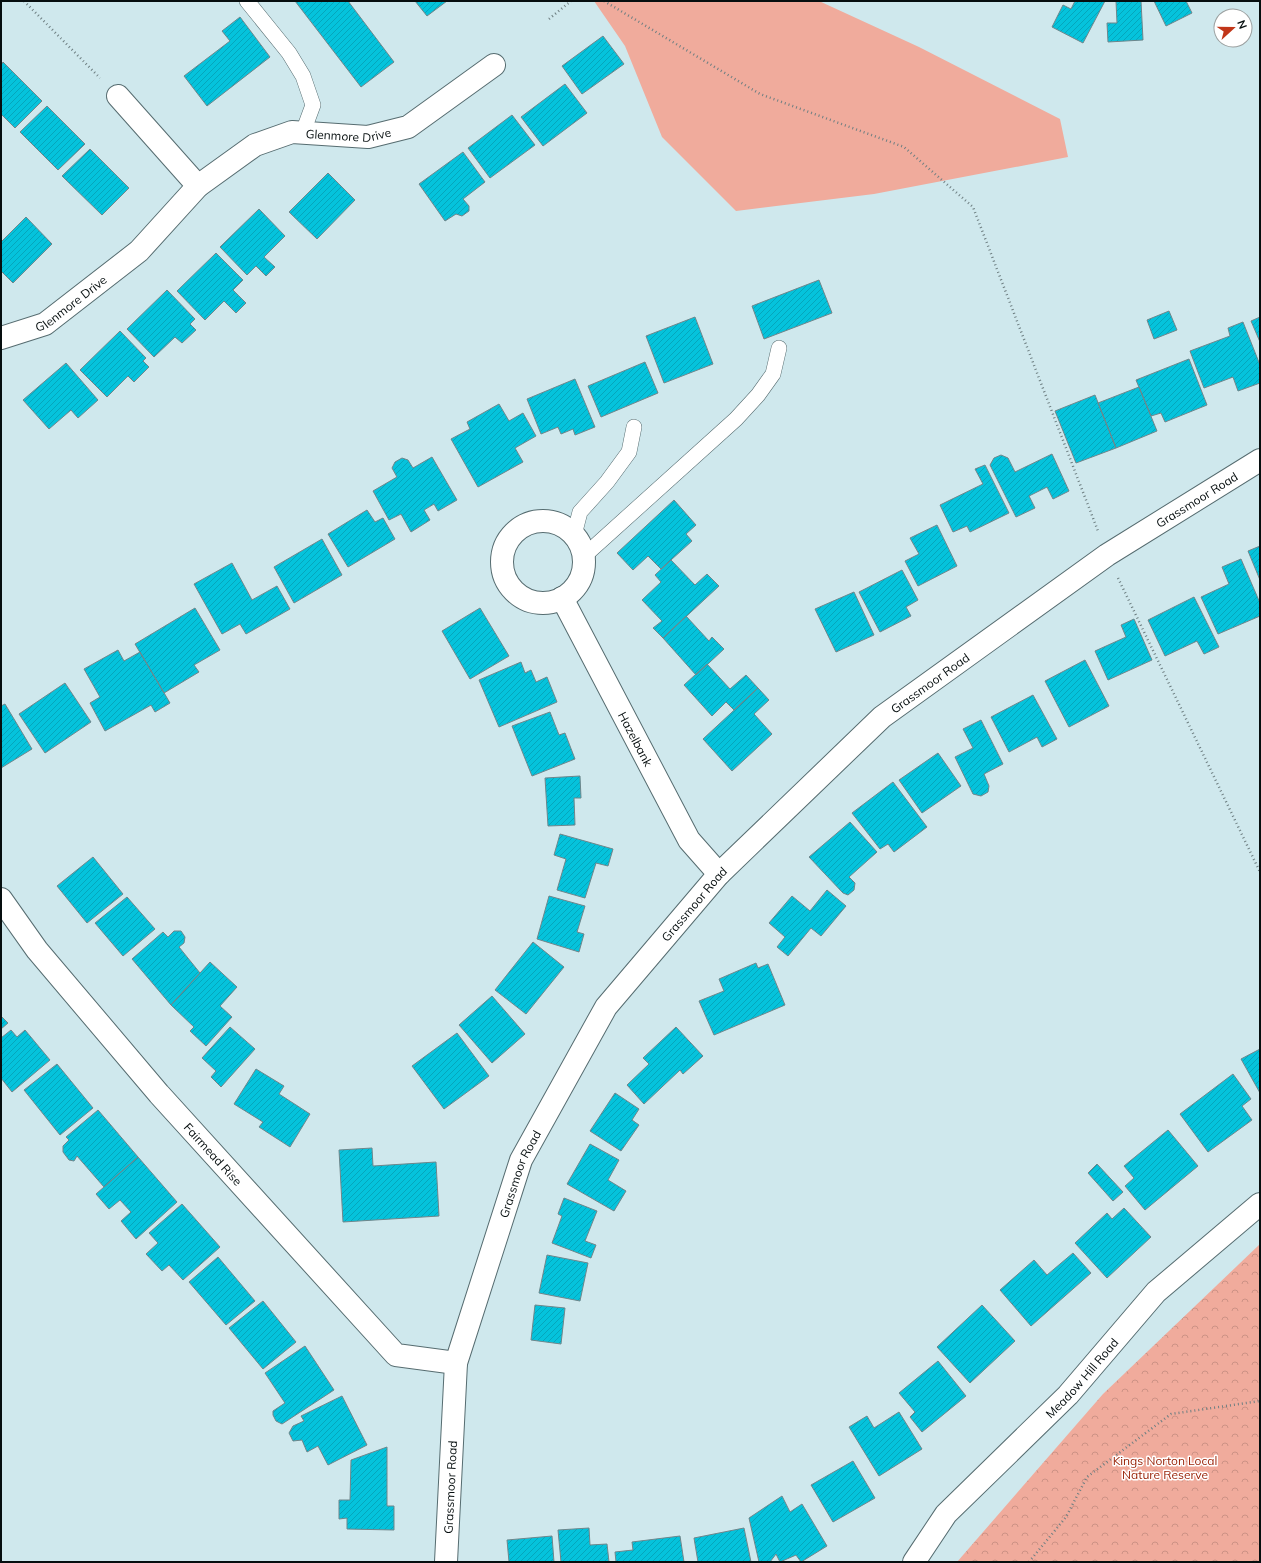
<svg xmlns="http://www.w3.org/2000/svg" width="1261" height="1563" viewBox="0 0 1261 1563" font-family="Mulish,sans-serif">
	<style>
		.grass { fill: #f0ab9c }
		.park { fill: url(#park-crowns) }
		.building { fill: url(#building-hatch); stroke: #6f868b }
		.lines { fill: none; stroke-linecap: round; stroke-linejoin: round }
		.lane-casing { stroke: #566c70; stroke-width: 16 }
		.street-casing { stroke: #566c70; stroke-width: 24 }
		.path { stroke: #6e7f82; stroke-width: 2.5; stroke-dasharray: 1 3; stroke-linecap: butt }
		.lane { stroke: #fff; stroke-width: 15 }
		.street { stroke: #fff; stroke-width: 22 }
		.labels { text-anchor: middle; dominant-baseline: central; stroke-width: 3; stroke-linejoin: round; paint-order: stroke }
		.street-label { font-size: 12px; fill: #060e0f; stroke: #fff }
		.park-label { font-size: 12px; fill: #961d00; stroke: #fff }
	</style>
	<defs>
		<pattern id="park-crowns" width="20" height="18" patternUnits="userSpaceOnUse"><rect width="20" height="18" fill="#f0ab9c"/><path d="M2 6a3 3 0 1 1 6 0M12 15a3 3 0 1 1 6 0" fill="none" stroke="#cc9285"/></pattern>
		<pattern id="building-hatch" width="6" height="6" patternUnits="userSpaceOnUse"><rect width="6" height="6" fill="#05c3dc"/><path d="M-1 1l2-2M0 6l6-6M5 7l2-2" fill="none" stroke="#05a6bc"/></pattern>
	</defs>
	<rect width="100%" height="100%" fill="#cfe8ed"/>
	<path class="grass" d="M594 1H819L919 47 1060 119 1068 157 874 194 736 211 662 137 625 46Z"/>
	<path class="park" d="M1260 1244V1562H957L1103 1394Z"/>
	<path class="building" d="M295 1H348L394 62 361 87Z
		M415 1H447L427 16Z
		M1075 1H1105L1083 43 1052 27 1063 5 1071 9Z
		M1116 1H1141L1143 40 1108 42 1107 23H1117Z
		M1154 1H1186L1192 13 1166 26Z
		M240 17 270 57 207 106 184 76 230 41 222 31Z
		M603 36 624 64 582 94 562 66Z
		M3 62 42 101 15 128 1 114V65Z
		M565 84 587 113 543 146 521 117Z
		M47 106 85 144 58 170 20 132Z
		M512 115 535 145 490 178 468 148Z
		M90 149 129 188 102 215 62 176Z
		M463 152 485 182 463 199 469 206V211L462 216 456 214 445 221 419 184Z
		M328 173 355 200 317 239 289 212Z
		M259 209 285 236 264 257 275 267 266 276 256 266 247 275 220 247Z
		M26 217 52 244 13 283 1 271V242Z
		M216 253 243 280 233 290 246 303 236 313 224 301 205 320 177 291Z
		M819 280 832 313 764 339 752 306Z
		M167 290 195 319 190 324 196 330 182 343 175 337 154 357 127 329Z
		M1169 311 1177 330 1154 339 1147 320Z
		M695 317 713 364 664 383 646 336Z
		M1260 317V342L1251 321Z
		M1243 322 1260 365V383L1238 391 1233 377 1204 388 1190 351 1230 336 1228 328Z
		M120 331 146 358 143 361 149 367 134 382 128 376 107 397 80 370Z
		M1189 359 1207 405 1165 422 1161 413 1151 416 1136 380Z
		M645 362 658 393 601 417 588 386Z
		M66 363 98 400 78 418 71 410 49 429 23 400Z
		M575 379 595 427 575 435 573 429 561 434 558 427 541 434 527 399Z
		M1139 387 1157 431 1116 448 1098 403Z
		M1095 395 1116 448 1076 463 1055 411Z
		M499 404 509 421 523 413 536 436 515 448 523 462 478 487 451 439 470 429 467 422Z
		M1052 454 1069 491 1053 499 1047 487 1029 496 1035 508 1016 517 990 465 994 458 1001 455 1008 458 1015 472Z
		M432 457 457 500 438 511 434 504 424 510 430 520 411 532 401 514 389 520 373 491 397 477 392 468 395 462 402 458 408 460 413 468Z
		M985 465 1009 513 970 532 967 526 953 532 940 505 983 484 975 469Z
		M674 500 696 525 686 534 692 541 661 569 648 556 633 570 617 553Z
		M367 510 375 522 383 518 395 539 348 567 328 534Z
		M937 525 957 566 918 586 905 561 919 554 910 538Z
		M322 539 342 575 294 603 274 567Z
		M1260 546V580L1248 551Z
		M1241 559 1260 603V616L1218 634 1201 597 1229 584 1222 567Z
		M671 560 695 585 707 574 719 586 663 638 653 628 662 621 642 600 661 582 655 575Z
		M232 563 252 600 277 586 290 609 246 634 240 624 222 634 194 584Z
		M902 570 918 600 906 607 911 616 880 632 859 592Z
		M854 592 874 635 836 652 815 609Z
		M1194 597 1219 647 1204 654 1197 641 1165 656 1148 620Z
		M195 608 220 650 194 665 199 672 164 693 135 644Z
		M480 608 509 656 470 679 442 631Z
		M686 616 709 641 712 637 724 649 696 675 663 638Z
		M1134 619 1152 660 1108 680 1095 651 1126 637 1121 625Z
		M118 650 124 661 140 652 170 703 155 712 151 705 105 731 90 703 100 697 84 669Z
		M1085 660 1109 706 1069 727 1045 681Z
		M521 662 525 673 531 670 536 682 547 677 557 702 499 727 479 680Z
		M707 664 730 689 746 675 758 688 734 710 726 702 712 716 684 685Z
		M65 683 91 722 45 753 19 714Z
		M758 688 769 700 754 714 772 734 732 771 703 739Z
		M1033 695 1057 739 1042 747 1037 737 1009 752 991 717Z
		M5 704 32 749 1 768V706Z
		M550 712 559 735 565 733 575 759 532 776 512 726Z
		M981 720 1003 764 984 774 989 786 988 792 981 796 973 794 955 757 973 748 963 729Z
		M938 753 961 786 922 813 899 780Z
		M580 776 581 798H574L575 825 548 826 545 778Z
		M893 782 927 827 894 852 888 844 880 849 852 813Z
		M850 822 877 852 849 877 855 883 854 890 848 895 843 893 809 857Z
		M560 834 613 849 608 866 596 863 585 898 557 890 566 859 554 855Z
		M93 857 123 894 87 923 57 886Z
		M827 890 846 906 821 936 811 928 788 956 777 947 785 937 769 923 792 896 810 911Z
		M549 896 585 906 577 932 584 934 579 952 537 939Z
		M127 897 155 929 123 956 95 923Z
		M174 931H181L185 937 184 943 179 947 200 973 171 1005 132 959 163 932 168 937Z
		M533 942 564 967 526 1014 495 990Z
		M210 962 237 987 220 1006 232 1017 206 1046 190 1031 194 1027 171 1005Z
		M756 963 758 968 768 964 785 1005 714 1035 699 1001 724 991 719 979Z
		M492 996 525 1034 492 1063 459 1025Z
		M1 1016 8 1023 1 1029Z
		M230 1027 255 1049 221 1087 211 1077 216 1071 202 1058Z
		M676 1027 703 1056 683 1074 680 1070 644 1104 627 1085 649 1064 643 1058Z
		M11 1030 17 1037 25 1030 50 1060 12 1092 1 1078V1038Z
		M457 1033 489 1076 444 1109 412 1066Z
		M1260 1049V1093L1241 1059Z
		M57 1064 93 1108 60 1135 24 1090Z
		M256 1069 284 1086 279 1094 310 1114 290 1147 259 1127 263 1122 234 1104Z
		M1233 1074 1251 1099 1242 1106 1252 1120 1208 1152 1180 1114Z
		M615 1093 639 1109 632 1120 639 1125 621 1151 590 1131Z
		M98 1110 138 1157 104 1187 77 1156 74 1161 69 1160 63 1152V1146L69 1140 66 1137Z
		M1168 1130 1198 1166 1145 1210 1125 1186 1134 1178 1124 1166Z
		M590 1144 619 1160 608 1180 626 1191 614 1211 567 1184Z
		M372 1148 373 1166 436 1162 439 1216 343 1222 339 1150Z
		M138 1157 177 1202 136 1239 121 1221 131 1212 120 1200 109 1209 96 1194Z
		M1097 1164 1123 1192 1113 1201 1088 1173Z
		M564 1198 597 1211 585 1241 596 1245 591 1258 552 1243 562 1216 558 1214Z
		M182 1204 220 1247 183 1280 169 1265 162 1271 146 1254 158 1243 149 1233Z
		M1124 1208 1151 1237 1107 1278 1075 1243 1107 1213 1112 1219Z
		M1073 1253 1091 1273 1031 1326 1000 1290 1034 1260 1047 1275Z
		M547 1255 588 1263 580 1301 539 1293Z
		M218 1257 255 1301 226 1325 189 1282Z
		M263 1301 296 1342 263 1369 229 1328Z
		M535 1305 565 1308 561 1344 531 1340Z
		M982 1305 1015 1341 970 1383 937 1347Z
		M305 1346 334 1390 282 1424 276 1421 273 1415V1411L285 1403 265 1373Z
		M938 1361 966 1396 922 1432 910 1417 915 1412 899 1393Z
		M342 1396 367 1445 328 1465 318 1446 307 1452 302 1440 293 1441 289 1433 293 1426 304 1421 301 1416Z
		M899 1412 922 1449 879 1476 849 1427 867 1416 874 1428Z
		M387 1447V1506H394V1530L347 1529V1518L339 1519V1500H350L351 1460Z
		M853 1461 875 1498 833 1522 811 1485Z
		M782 1496 790 1512 802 1504 827 1546 801 1562 796 1555 780 1562 776 1554 770 1562H759L749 1518Z
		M589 1528 590 1545 607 1544 609 1562H561L558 1530Z
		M744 1528 751 1562H698L694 1538Z
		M552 1536 554 1562H509L507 1540Z
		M680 1536 684 1562H616L615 1552 633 1550 632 1542Z"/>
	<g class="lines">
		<g class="lane-casing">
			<path id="lane" d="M247 1 289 53 303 76 313 105 303 132
				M574 535 580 512 607 482 629 452 634 427
				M583 557 736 419 758 395 773 374 779 348"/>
		</g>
		<g class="street-casing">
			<g id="street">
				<path d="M118 96 198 186"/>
				<path id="s1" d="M1 338 45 324 139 251 198 186 255 145 292 132 368 137 408 127 494 65"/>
				<circle cx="543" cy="562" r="41"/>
				<path id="s2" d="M562 598 689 840 719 874"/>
				<path id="s3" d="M1 899 37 950 159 1094 396 1355 456 1363"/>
				<path id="s4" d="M446 1562 456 1363 521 1160 606 1007 719 874 882 717 1107 555 1260 460"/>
				<path id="s5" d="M914 1562 946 1514 1068 1395 1156 1292 1260 1204"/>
			</g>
		</g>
		<path class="path" d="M24 1 100 78
			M604 1 760 94 904 147 973 207 1098 531
			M549 19 571 1
			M1118 578 1260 872
			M1029 1562 1066 1517 1087 1477 1171 1414 1260 1401"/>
		<use href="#lane" class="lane"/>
		<use href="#street" class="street"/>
	</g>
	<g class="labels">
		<g class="street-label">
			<text stroke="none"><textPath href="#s1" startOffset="419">Glenmore Drive</textPath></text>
			<text stroke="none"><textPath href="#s1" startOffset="79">Glenmore Drive</textPath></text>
			<text stroke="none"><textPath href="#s4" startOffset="1371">Grassmoor Road</textPath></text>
			<text stroke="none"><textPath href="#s4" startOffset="1047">Grassmoor Road</textPath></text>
			<text stroke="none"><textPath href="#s2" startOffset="159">Hazelbank</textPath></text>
			<text stroke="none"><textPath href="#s4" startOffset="723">Grassmoor Road</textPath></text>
			<text stroke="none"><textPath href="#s3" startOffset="332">Fairmead Rise</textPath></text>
			<text stroke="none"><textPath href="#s4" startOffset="399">Grassmoor Road</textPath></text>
			<text stroke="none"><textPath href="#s5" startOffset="250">Meadow Hill Road</textPath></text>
			<text stroke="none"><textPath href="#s4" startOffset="75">Grassmoor Road</textPath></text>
		</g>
		<g class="park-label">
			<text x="1165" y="1460">Kings Norton Local<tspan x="1165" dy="14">Nature Reserve</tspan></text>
		</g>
	</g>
	<rect width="1261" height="1563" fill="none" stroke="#060e0f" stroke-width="4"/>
	<g transform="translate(1233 28) rotate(69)"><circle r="19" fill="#ffffff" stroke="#9b9f9f"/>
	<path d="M0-3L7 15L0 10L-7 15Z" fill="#c13619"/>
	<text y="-6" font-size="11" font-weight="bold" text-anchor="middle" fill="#060e0f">N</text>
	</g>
</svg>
